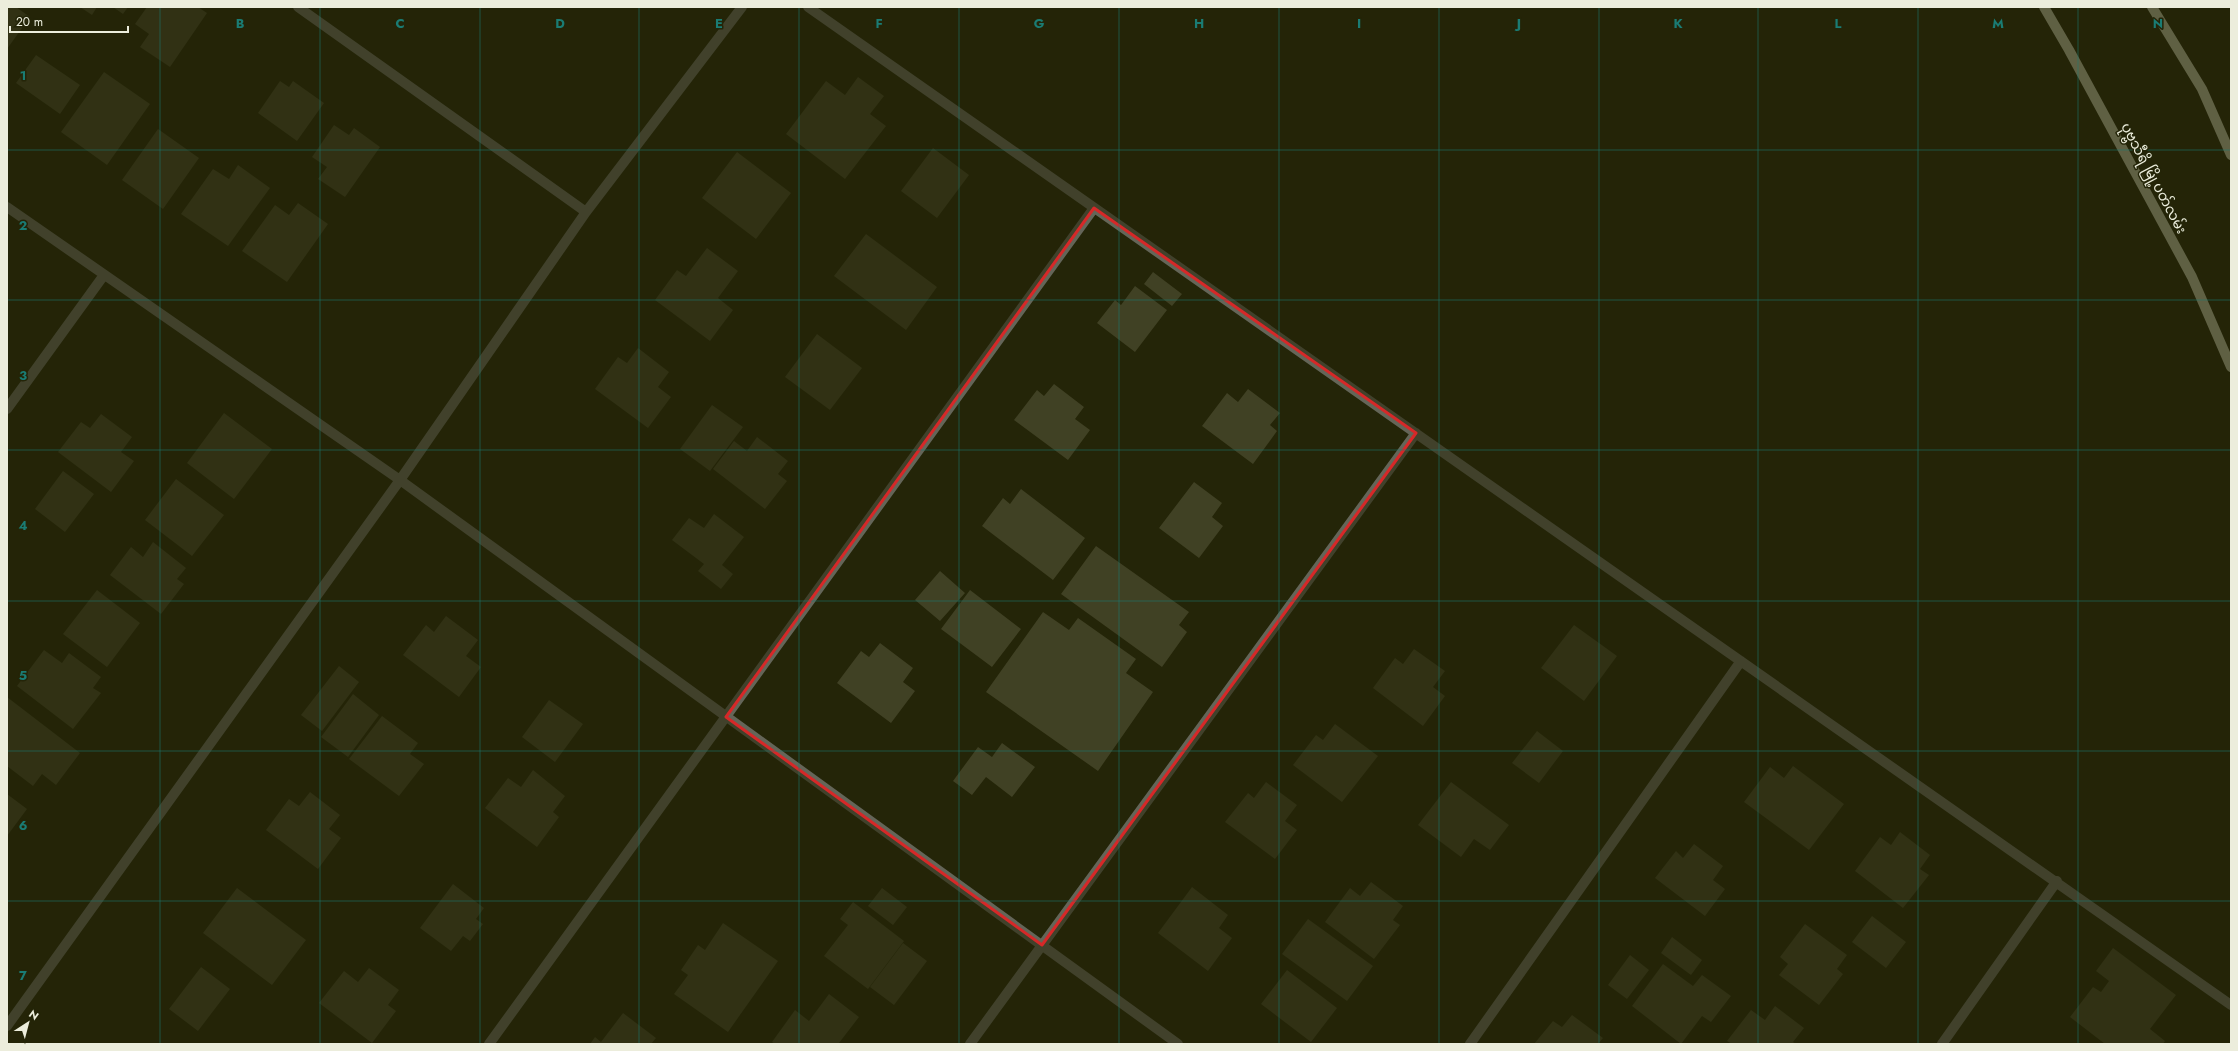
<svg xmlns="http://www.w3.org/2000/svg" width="2238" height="1051" viewBox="0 0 2238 1051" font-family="Jost,'Noto Sans Myanmar',sans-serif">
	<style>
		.building { fill: #404124 }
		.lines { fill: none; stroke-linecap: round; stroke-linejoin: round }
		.street { stroke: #646558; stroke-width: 10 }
		.primary { stroke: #a6a88c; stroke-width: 10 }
		.marked { fill: none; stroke: #d62828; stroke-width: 3; stroke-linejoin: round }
		.grid { fill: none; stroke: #1a7c74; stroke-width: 1; stroke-opacity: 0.55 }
		.labels { text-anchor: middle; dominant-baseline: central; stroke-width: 3; stroke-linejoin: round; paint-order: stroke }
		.street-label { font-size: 14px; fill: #eceddc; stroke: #242508 }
		.grid-label { font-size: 13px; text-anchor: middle; font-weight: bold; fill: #1a7c74; stroke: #242508; stroke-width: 3; stroke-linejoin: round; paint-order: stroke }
	</style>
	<rect width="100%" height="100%" fill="#242508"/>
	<path class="building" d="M7 7H16L30 17 7 49Z
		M80 7H97L92 15Z
		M113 7H128L123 14Z
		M147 7H198L207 13 170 67 140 47 149 34 135 24Z
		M36 55 80 85 60 114 16 83Z
		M104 72 150 104 107 165 61 132Z
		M858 77 884 96 870 114 886 126 845 179 786 134 826 81 845 95Z
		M280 81 289 87 293 81 324 103 297 141 258 113Z
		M334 125 349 135 354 128 380 147 345 197 318 179 327 167 312 157Z
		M158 129 199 158 163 209 122 180Z
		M933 148 969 175 937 218 901 191Z
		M737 152 791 193 756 239 702 198Z
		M238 165 270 188 228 246 181 214 213 169 229 179Z
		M298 203 328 224 287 282 242 251 275 205 289 215Z
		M866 234 937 287 906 330 834 276Z
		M707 248 738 271 718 298 733 310 710 341 655 300 677 270 686 276Z
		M1153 272 1182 294 1172 306 1144 284Z
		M1135 286 1167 310 1135 352 1097 323 1115 300 1121 305Z
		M817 334 862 368 830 410 785 377Z
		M638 348 669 372 658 387 671 397 648 428 595 389 618 357 627 363Z
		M1054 384 1084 407 1075 419 1090 430 1068 460 1014 420 1037 390 1044 396Z
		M1248 389 1280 413 1270 425 1277 431 1253 464 1202 426 1227 393 1238 402Z
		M712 405 743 427 710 471 680 449Z
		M224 413 272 449 234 499 187 463Z
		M101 414 132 437 121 452 134 461 111 492 58 452 81 422 90 428Z
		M757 437 788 461 778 474 787 481 765 509 713 469 734 441 747 451Z
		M63 471 94 494 65 532 35 509Z
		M176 479 224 515 192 556 145 520Z
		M1194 482 1222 503 1212 517 1223 526 1199 558 1159 528Z
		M1021 489 1085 538 1053 580 982 526 1003 498 1010 504Z
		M714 514 744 537 722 565 733 574 721 589 698 571 704 564 672 540 689 518 704 528Z
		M153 542 186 568 177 579 184 584 161 614 110 575 131 547 143 557Z
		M1096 546 1189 612 1179 625 1187 632 1162 667 1061 594Z
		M940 571 965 593 940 621 915 600Z
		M97 590 140 623 107 667 63 634Z
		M970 590 1021 629 992 667 941 629Z
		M1043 612 1069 630 1078 618 1136 659 1126 673 1153 692 1098 771 986 692Z
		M446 616 478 640 466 656 481 667 459 697 403 655 426 625 434 632Z
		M1574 625 1617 656 1584 701 1541 668Z
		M880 643 913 668 903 682 915 691 891 723 837 683 861 651 869 657Z
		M1414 649 1445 671 1433 687 1445 696 1423 726 1373 688 1395 658 1403 664Z
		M44 650 62 663 69 653 101 677 93 688 101 693 73 729 17 686Z
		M339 666 359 682 322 731 301 715Z
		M353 694 379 715 348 757 321 737Z
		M7 697 80 753 56 785 42 774 33 786 7 766Z
		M549 700 583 724 555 762 522 737Z
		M382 716 418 743 410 754 424 764 399 796 349 759Z
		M1335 724 1378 756 1342 802 1293 765 1316 735 1323 740Z
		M1537 731 1563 751 1539 783 1512 763Z
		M1002 743 1035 767 1012 797 986 777 972 795 953 781 978 747 992 757Z
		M1793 766 1844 804 1809 850 1744 802 1770 767 1784 778Z
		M533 770 565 796 553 812 559 817 537 847 485 808 508 778 521 787Z
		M1266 782 1297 805 1285 821 1297 830 1275 859 1225 822 1248 793 1254 798Z
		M1451 782 1509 825 1490 850 1474 839 1461 857 1418 825Z
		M310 792 340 815 329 829 341 838 318 869 266 830 289 799 299 806Z
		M7 794 27 809 7 836Z
		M1900 832 1930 855 1920 869 1929 875 1903 908 1855 871 1880 837 1891 845Z
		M1694 844 1723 866 1713 880 1725 889 1705 916 1655 878 1676 851 1683 858Z
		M1371 882 1403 906 1393 920 1400 925 1374 959 1325 922 1350 888 1360 896Z
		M453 884 484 908 476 919 483 924 470 941 463 936 451 951 420 928Z
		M1192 887 1228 915 1219 928 1232 938 1208 971 1158 933Z
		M237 888 306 940 272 985 203 933Z
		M882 888 907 907 893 925 868 906Z
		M853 902 904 941 868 989 824 956 848 925 840 919Z
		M1872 916 1906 942 1886 968 1852 942Z
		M1308 919 1373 966 1347 1001 1282 954Z
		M723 923 778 961 728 1032 674 994 688 975 681 970 698 945 705 950Z
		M1805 924 1847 955 1837 969 1843 974 1819 1005 1779 975 1788 964 1780 957Z
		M1672 937 1702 960 1691 975 1661 953Z
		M903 943 927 961 894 1005 870 987Z
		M2113 948 2176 995 2150 1029 2165 1041 2163 1044H2105L2070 1017 2093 987 2101 992 2109 981 2096 971Z
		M1630 955 1649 970 1627 999 1608 985Z
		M1663 964 1693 986 1702 975 1731 996 1711 1022 1702 1016 1681 1044 1632 1006Z
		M201 967 230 989 198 1031 169 1009Z
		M369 968 399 990 388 1005 396 1011 372 1043 319 1003 344 971 358 982Z
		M1287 970 1337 1008 1311 1042 1261 1004Z
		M829 994 859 1017 839 1043 840 1044H775L772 1042 795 1010 809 1021Z
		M1775 1006 1804 1028 1793 1042 1796 1044H1732L1727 1041 1751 1010 1765 1020Z
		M623 1013 656 1038 651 1044H590L595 1037 601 1042Z
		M1572 1015 1603 1038 1598 1044H1534L1553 1021 1562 1027Z"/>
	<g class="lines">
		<path class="street" d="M298 7 586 212
			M808 7 2231 1005
			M7 207 400 480 1178 1044
			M7 409 104 275
			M7 1026 400 480 586 212 742 7
			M489 1044 1094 208
			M970 1044 1416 433
			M1470 1044 1741 661
			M1942 1044 2057 881"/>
		<path class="primary" d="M2044 7 2069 50 2192 277 2231 367
			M2152 7 2202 89 2231 155"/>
	</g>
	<path d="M0 0H2238V1051H0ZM1094 208 1416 433 1042 945 726 717Z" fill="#242508" fill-opacity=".55" fill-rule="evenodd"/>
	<path class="marked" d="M1094 208 1416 433 1042 945 726 717Z"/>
	<path class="grid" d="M160 7V1044M320 7V1044M480 7V1044M639 7V1044M799 7V1044M959 7V1044M1119 7V1044M1279 7V1044M1439 7V1044M1599 7V1044M1758 7V1044M1918 7V1044M2078 7V1044M7 150H2231M7 300H2231M7 450H2231M7 601H2231M7 751H2231M7 901H2231"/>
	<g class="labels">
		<g class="street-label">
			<text transform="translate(2154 178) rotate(62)">ပုဗ္ဗသီရိ မြို့ပတ်လမ်း</text>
		</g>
	</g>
	<g class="grid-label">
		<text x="240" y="28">B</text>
		<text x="400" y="28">C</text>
		<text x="560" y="28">D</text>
		<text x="719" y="28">E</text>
		<text x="879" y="28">F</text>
		<text x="1039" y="28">G</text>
		<text x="1199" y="28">H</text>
		<text x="1359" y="28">I</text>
		<text x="1519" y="28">J</text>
		<text x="1678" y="28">K</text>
		<text x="1838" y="28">L</text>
		<text x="1998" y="28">M</text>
		<text x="2158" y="28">N</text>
		<text x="23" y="80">1</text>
		<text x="23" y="230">2</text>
		<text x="23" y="380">3</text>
		<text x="23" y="530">4</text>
		<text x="23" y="680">5</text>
		<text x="23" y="830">6</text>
		<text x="23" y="980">7</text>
	</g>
	<rect width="2238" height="1051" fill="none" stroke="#eceddc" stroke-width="16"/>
	<g transform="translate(28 1023) rotate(36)" stroke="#242508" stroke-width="3" paint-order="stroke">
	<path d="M0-3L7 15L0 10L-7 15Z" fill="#eceddc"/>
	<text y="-6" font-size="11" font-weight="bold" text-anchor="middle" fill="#eceddc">N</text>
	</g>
	<path d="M10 26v6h118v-6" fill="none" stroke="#eceddc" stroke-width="2"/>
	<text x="16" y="26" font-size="12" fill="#eceddc" stroke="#242508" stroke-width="3" paint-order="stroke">20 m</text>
</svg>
